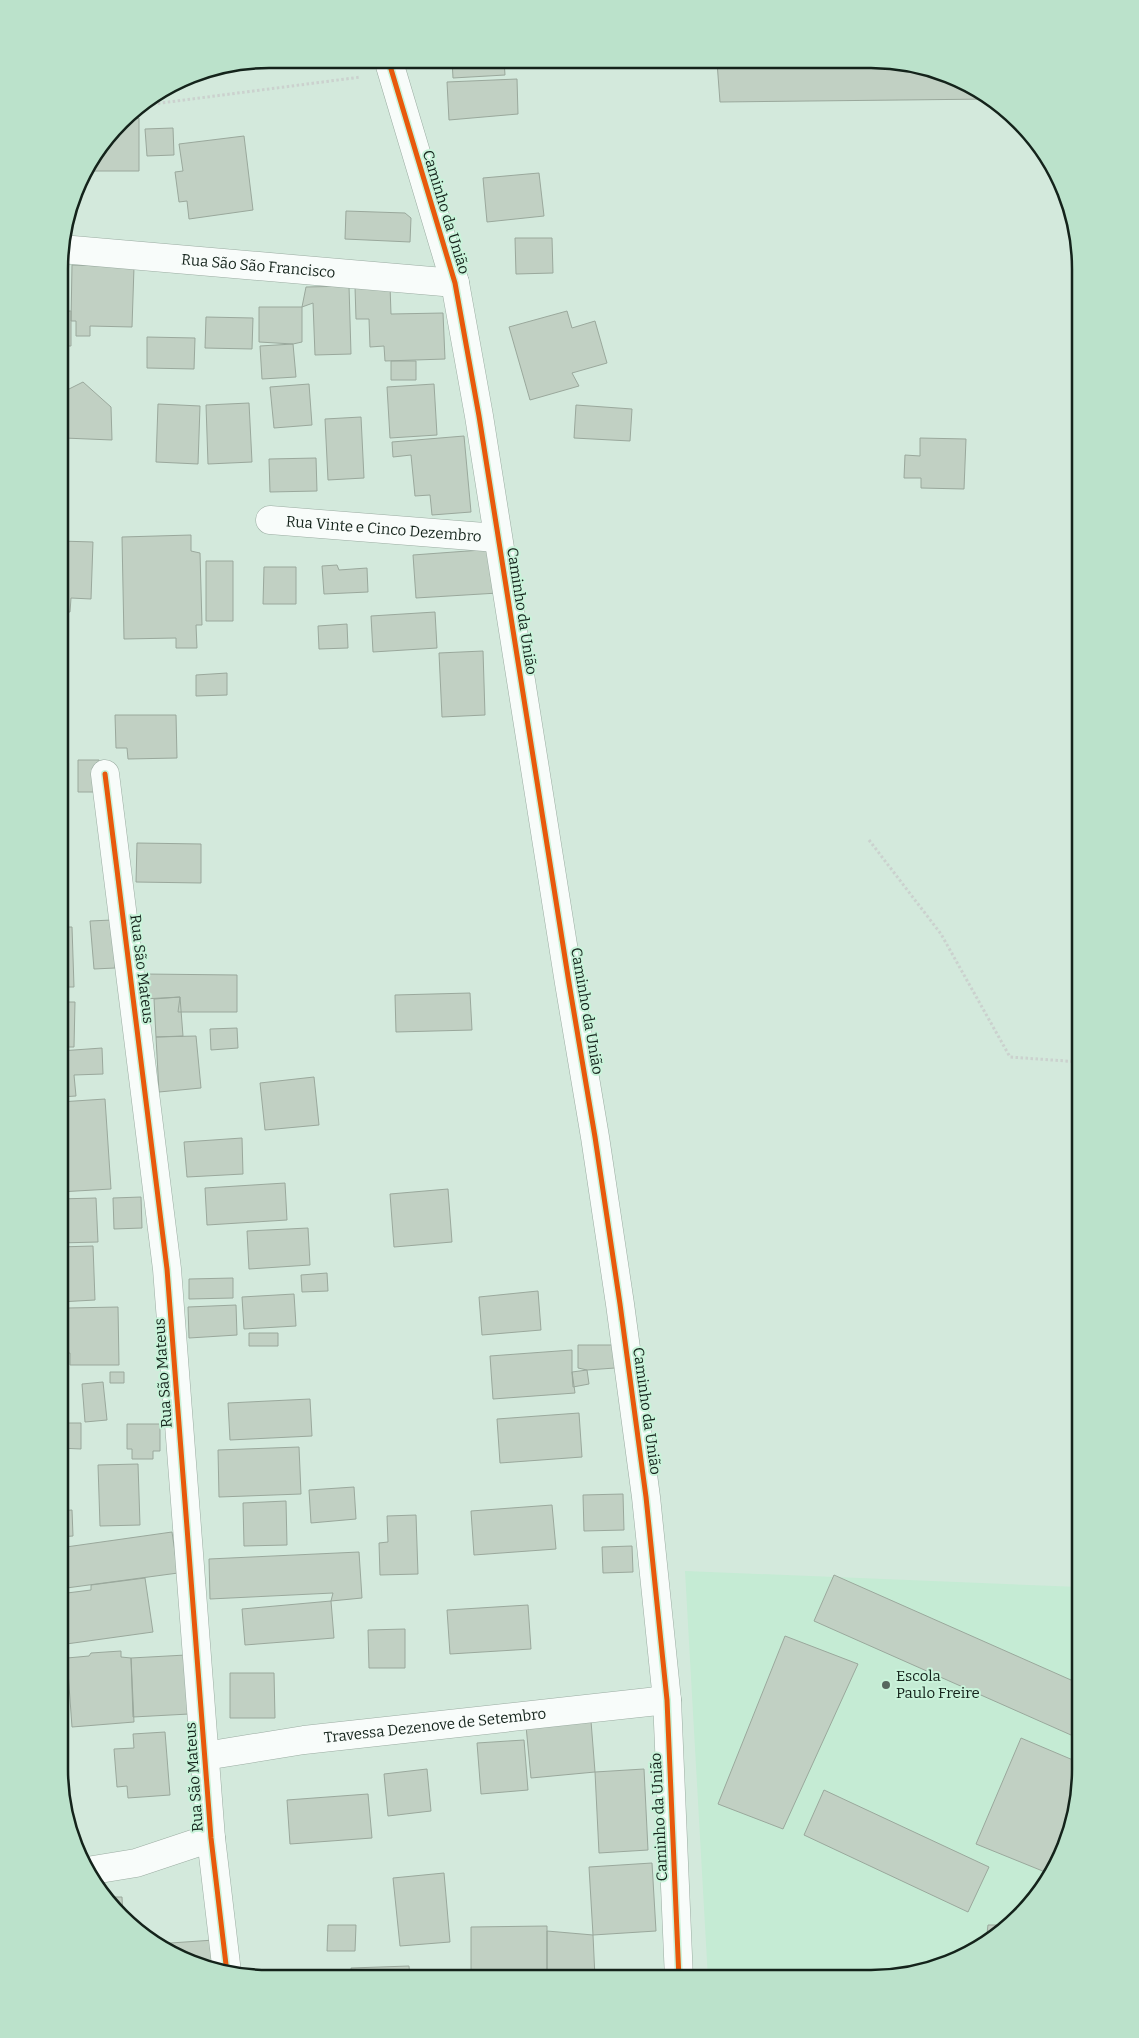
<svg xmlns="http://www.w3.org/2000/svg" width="1139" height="2038" viewBox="0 0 1139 2038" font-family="Bitter,serif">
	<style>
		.built { fill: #c5ebd4 }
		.building { fill: #c1d0c3; stroke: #9aa89c }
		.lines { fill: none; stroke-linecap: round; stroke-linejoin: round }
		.minor-casing { stroke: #9baca2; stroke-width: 29 }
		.path { stroke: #cbd1ce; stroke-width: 3; stroke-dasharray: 2.5 2.5; stroke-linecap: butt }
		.minor { stroke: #f8fcfa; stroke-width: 28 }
		.cycleway-casing { stroke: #c9f3da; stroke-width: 8 }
		.cycleway { stroke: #e8590c; stroke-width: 5 }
		.poi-dot { fill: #57685f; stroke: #c9f3da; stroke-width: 2 }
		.labels { text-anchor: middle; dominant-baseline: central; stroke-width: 4; stroke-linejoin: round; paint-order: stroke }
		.street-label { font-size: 15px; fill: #14231b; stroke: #c9f3da }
		.poi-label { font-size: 15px; fill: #14231b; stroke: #c9f3da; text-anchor: start }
		.rim { fill: none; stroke: #14231b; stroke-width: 2.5 }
	</style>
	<rect width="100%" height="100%" fill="#d3e9dc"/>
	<path class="built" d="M685 1571 1080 1587V1784L1064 1850 1037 1897 998 1936 938 1968 871 1979H708Z"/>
	<path class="building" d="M452 60H504L505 75 453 78Z
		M717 62H804V67L846 62 911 63 963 80 991 99 720 102Z
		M517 79 518 114 449 120 447 82Z
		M125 118H139V171H84Z
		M173 128 174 155 147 156 145 129Z
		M244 136 253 210 189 219 187 201 179 202 175 172 183 171 179 144Z
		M539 173 544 216 487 222 483 178Z
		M346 211 405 213 411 218 410 242 345 239Z
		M515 238H552L553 273 516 274Z
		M72 265 134 267 132 327 90 326V336H76V321H71Z
		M349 286 351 354 315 355 313 303 302 307 306 287Z
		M390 286 391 314 443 313 445 359 385 361 384 346 370 347 369 319H356L355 287Z
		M259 307H302V342L293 344 259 342Z
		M60 311H71V346H60Z
		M567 311 572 328 595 321 607 363 572 373 579 386 530 400 509 327Z
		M206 317 253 318 252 349 205 348Z
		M147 337 195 338 194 369 147 368Z
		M293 344 296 377 262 379 260 346Z
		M391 361H416V380H391Z
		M83 382 111 407 112 440 64 438 63 392Z
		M309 384 312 425 274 428 270 387Z
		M434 384 437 435 390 438 387 387Z
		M249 403 252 462 208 464 206 405Z
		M158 404 200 406 198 464 156 462Z
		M576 405 632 409 630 441 574 438Z
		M361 417 364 478 328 480 325 419Z
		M464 436 471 512 432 515 430 495 415 496 411 455 393 457 392 442Z
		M920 438 966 439 964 489 921 488V478H904L905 455 920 456Z
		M316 458 317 491 270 492 269 459Z
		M191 535V551L200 553 202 625H196L197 648H176V638L124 639 122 537Z
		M60 541 93 542 91 599 71 598 70 612H60Z
		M495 549 498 593 416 598 413 555Z
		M206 561H233V621H206Z
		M337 565 339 570 367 568 368 592 324 594 322 566Z
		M264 567H296V604H263Z
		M435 612 437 648 373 652 371 616Z
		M347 624 348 648 319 649 318 626Z
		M483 651 485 715 442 717 439 653Z
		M227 673V695L196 696V675Z
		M115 715H176L177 758 128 759 127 748H116Z
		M78 760H99V792H78Z
		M137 843 201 844V883L136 882Z
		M112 920 115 968 94 969 90 921Z
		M60 927H72L74 987H60Z
		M144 974 237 975V1012H178L180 997 143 999Z
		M470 993 472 1030 396 1032 395 995Z
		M180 997 183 1036 156 1037 154 999Z
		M60 1002H75L74 1047H60Z
		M237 1028 238 1048 211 1050 210 1029Z
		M196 1036 201 1088 159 1092 156 1037Z
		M102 1048 103 1074 74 1075 76 1096 60 1097V1051Z
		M314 1077 319 1125 265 1130 260 1083Z
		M105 1099 111 1189 59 1192 60 1102Z
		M242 1138 243 1174 187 1177 184 1142Z
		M285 1183 287 1220 207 1225 205 1188Z
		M448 1189 452 1242 394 1247 390 1194Z
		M141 1197 142 1228 114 1229 113 1198Z
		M96 1198 98 1242 59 1243V1199Z
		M308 1228 310 1265 249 1269 247 1231Z
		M93 1246 95 1300 59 1302V1247Z
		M327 1273 328 1291 302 1292 301 1275Z
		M233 1278V1298L189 1299V1279Z
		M538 1291 541 1330 482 1335 479 1297Z
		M294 1294 296 1326 244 1329 242 1297Z
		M236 1305 237 1335 189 1338 188 1307Z
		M118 1307 119 1365H70V1353H59V1324H68V1308Z
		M249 1333H278V1346H249Z
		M578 1345H615V1368L587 1370 578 1368Z
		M572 1350V1372L575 1393 493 1399 490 1356Z
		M587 1370 589 1384 573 1387 572 1372Z
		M110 1372H124V1383H110Z
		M103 1382 107 1420 85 1422 82 1384Z
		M310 1399 312 1436 230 1440 228 1403Z
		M579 1413 582 1457 500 1463 497 1419Z
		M59 1423H81V1449L59 1448Z
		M127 1424H160V1451H153V1459H132V1449H127Z
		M299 1447 301 1494 219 1497 218 1450Z
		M138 1464 140 1525 100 1526 98 1465Z
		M354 1487 356 1519 311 1523 309 1490Z
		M623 1494 624 1530 584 1531 583 1495Z
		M286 1501 287 1545 244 1546 243 1503Z
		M552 1505 556 1549 474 1555 471 1511Z
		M72 1510 73 1536 59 1537V1511Z
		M416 1515 418 1574 380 1575 379 1543 388 1542 387 1516Z
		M172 1532 178 1573 59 1589V1548Z
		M632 1546 633 1572 603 1573 602 1547Z
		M359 1552 362 1598 331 1601 333 1593 210 1599 209 1559Z
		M834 1575 1080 1684V1739L814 1621Z
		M145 1578 153 1632 59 1645V1594L91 1590V1585Z
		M331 1601 334 1638 245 1645 242 1609Z
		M528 1605 531 1649 450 1654 447 1610Z
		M405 1629V1668H369L368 1630Z
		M785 1636 858 1664 783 1829 718 1804Z
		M59 1645H64L67 1658 66 1667H59Z
		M121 1651V1657L131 1658 134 1722 72 1727 67 1658 89 1656 91 1653Z
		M186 1655 189 1714 133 1717 131 1658Z
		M230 1673H274L275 1718H230Z
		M591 1721 595 1772 531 1778 526 1726Z
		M165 1732 170 1795 128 1798 127 1786 117 1787 114 1749 134 1748 133 1734Z
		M1021 1738 1080 1763V1784L1064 1850 1050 1874 976 1844Z
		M524 1740 528 1790 481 1794 477 1743Z
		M427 1769 431 1811 388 1816 384 1774Z
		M644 1769 648 1850 599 1853 595 1772Z
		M824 1790 989 1867 968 1912 804 1835Z
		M368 1794 372 1838 290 1844 287 1800Z
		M652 1863 656 1931 593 1935 589 1867Z
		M444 1873 450 1942 400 1946 393 1878Z
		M104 1897H122L123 1919Z
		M328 1925H356L355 1951H327Z
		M988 1925H1009L998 1936 986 1942Z
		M547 1926V1978H471V1927Z
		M547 1931 593 1935 595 1978H547Z
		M214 1940 216 1970 176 1958 156 1944Z
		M409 1966 410 1978H352L351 1968Z"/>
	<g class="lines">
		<g class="minor-casing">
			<g id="minor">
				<path d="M388 59 455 283 479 416 569 983 595 1137 620 1304 646 1497 667 1700 679 1979"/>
				<path id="s1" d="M61 249 455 283"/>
				<path id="s2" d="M270 520 497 538"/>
				<path d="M105 774 167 1269 211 1838 227 1973"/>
				<path id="s3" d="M205 1756 304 1740 667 1700"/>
				<path d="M87 1871 136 1863 211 1838"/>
			</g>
		</g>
		<path class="path" d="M138 106 361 77
			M869 840 941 934 1010 1057 1080 1062"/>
		<use href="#minor" class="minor"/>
		<g class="cycleway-casing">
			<path id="cycleway" d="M388 59 455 283 479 416 569 983 595 1137 620 1304 646 1497 667 1700 679 1979
				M105 774 167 1269 211 1838 227 1973"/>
		</g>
		<use href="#cycleway" class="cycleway"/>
	</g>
	<circle class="poi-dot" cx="886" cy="1685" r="5"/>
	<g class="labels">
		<g class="street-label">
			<text transform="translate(446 212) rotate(73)">Caminho da União</text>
			<text stroke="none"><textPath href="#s1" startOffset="198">Rua São São Francisco</textPath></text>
			<text stroke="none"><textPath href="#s2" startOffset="114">Rua Vinte e Cinco Dezembro</textPath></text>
			<text transform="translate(522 611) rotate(81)">Caminho da União</text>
			<text transform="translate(142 969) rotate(83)">Rua São Mateus</text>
			<text transform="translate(587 1011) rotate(80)">Caminho da União</text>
			<text transform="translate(163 1373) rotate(-94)">Rua São Mateus</text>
			<text transform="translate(647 1411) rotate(82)">Caminho da União</text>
			<text stroke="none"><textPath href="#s3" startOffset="232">Travessa Dezenove de Setembro</textPath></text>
			<text transform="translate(194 1777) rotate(-94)">Rua São Mateus</text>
			<text transform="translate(659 1817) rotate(-93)">Caminho da União</text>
		</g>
		<g class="poi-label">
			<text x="896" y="1676">Escola<tspan x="896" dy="17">Paulo Freire</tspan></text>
		</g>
	</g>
	<path d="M0 0H1139V2038H0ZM269 68H871A201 201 0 0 1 1072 269V1769A201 201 0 0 1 871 1970H269A201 201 0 0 1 68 1769V269A201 201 0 0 1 269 68Z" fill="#bbe2cb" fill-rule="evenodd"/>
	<path class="rim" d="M269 68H871A201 201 0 0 1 1072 269V1769A201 201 0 0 1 871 1970H269A201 201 0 0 1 68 1769V269A201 201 0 0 1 269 68Z"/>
</svg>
